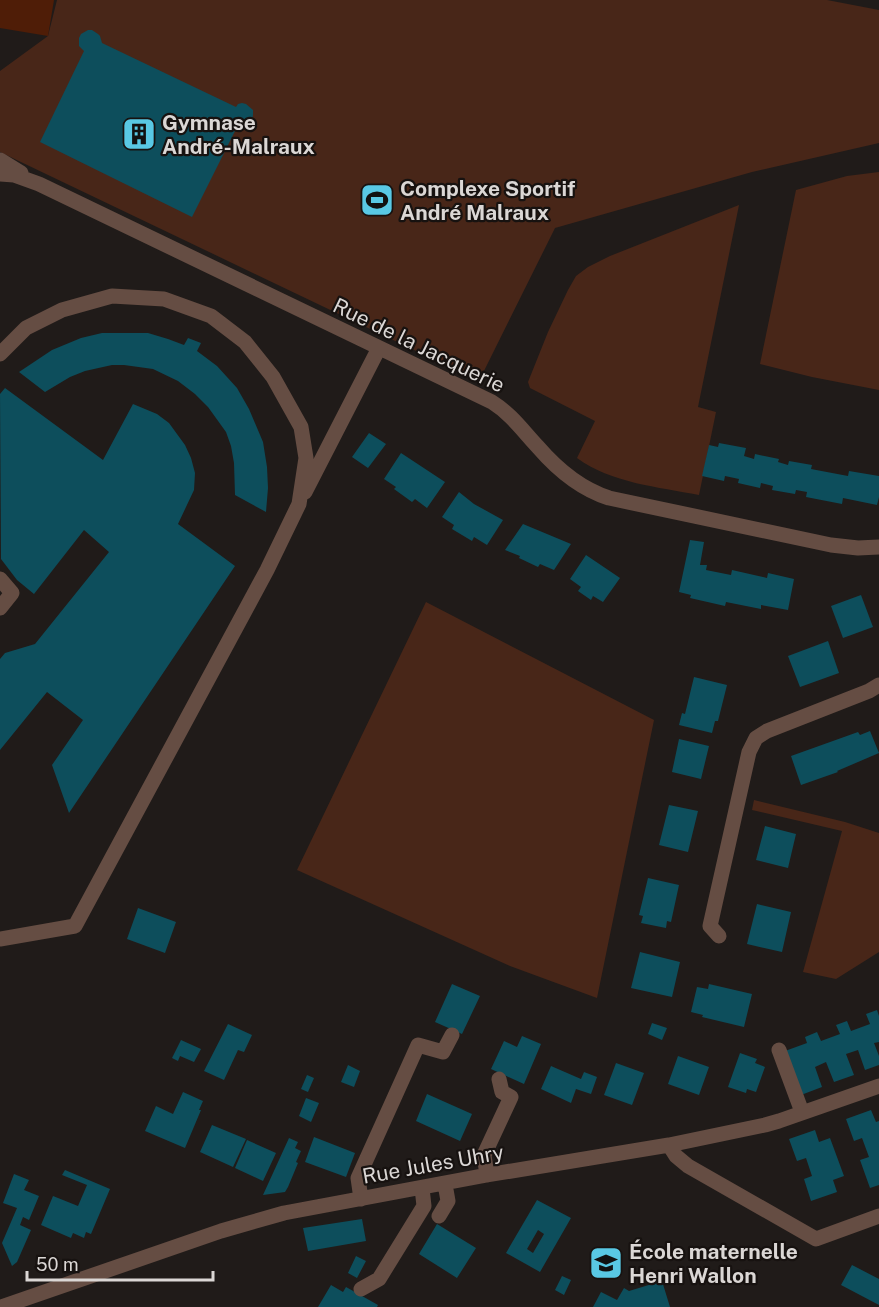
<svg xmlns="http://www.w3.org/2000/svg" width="879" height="1307" viewBox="0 0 879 1307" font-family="'Public Sans',sans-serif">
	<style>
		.green { fill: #482618 }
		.water { fill: #4f1d07 }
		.building { fill: #0d4e5c; fill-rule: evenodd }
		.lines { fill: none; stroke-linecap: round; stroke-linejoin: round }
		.minor { stroke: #654d43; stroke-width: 15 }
		.labels { text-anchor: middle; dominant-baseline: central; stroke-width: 4.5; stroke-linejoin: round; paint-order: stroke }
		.poi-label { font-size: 21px; font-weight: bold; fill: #dbd7d5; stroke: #171210; text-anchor: start }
		.street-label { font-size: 21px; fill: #dbd7d5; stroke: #171210 }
	</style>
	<rect width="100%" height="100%" fill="#201b19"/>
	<path class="green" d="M57 0H827L879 10V143L752 172 555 228 479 381 0 152V71L48 36Z
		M879 172V390L812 377 760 364 796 190 847 176Z
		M739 205 698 407 716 412 699 495C658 487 611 483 577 458L595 421 530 388 528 382 548 332 568 290 576 276 588 267 610 256Z
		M426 602 654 720 597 998 510 966 297 870Z
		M754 800 845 822 879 833V952L836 979 803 972 842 831 752 810Z"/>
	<path class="water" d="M0 0H54L48 36 0 28Z"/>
	<path class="building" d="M88 30H92L98 34 100 36 102 43 236 107 238 104 242 103 246 104 253 110V115L252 120 248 125H238L192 217 40 142 84 51 79 46V38L81 34Z
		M102 333H148L168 339 184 345 188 338 201 343 197 351 217 366 237 388 249 409 263 442 267 467 268 488 266 512 235 495 234 463 231 446 226 432 208 407 195 394 178 381 153 369 124 365H112L85 371 70 377 45 392 19 372 52 350 81 338Z
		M5 388 103 460 133 404 157 414 169 423 185 445 191 458 195 473 194 490 178 524 235 566 69 813 52 765 83 720 47 692 0 750V659L5 653 35 644 109 552 84 530 34 594 17 580 1 559 0 394Z
		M369 433 386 444 368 468 352 457Z
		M719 443 746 448 744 456 754 459 755 454 779 459 778 462 788 465 789 461 812 465 811 469 848 476 849 471 879 476V497L877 505 843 498 842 504 806 497 807 492 796 490 795 494 772 490 773 486 761 483 760 488 738 483 739 479 725 476 724 481 702 476 709 445 718 447Z
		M401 453 445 482 427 508 415 499 412 502 394 489 396 487 384 479Z
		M459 492 474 504 503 520 487 545 474 537 472 541 452 529 454 525 442 517Z
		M523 524 571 544 554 570 540 564 538 567 519 558 520 556 505 550Z
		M690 540 704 542 700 565H707L706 570 731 575 732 570 767 578 768 573 794 579 788 610 761 605V609L726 602 725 606 690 598 691 595 679 592Z
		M586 555 620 578 603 602 593 596 591 600 578 591 581 587 570 579Z
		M861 595 873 627 843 638 831 606Z
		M828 641 839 673 800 687 788 656Z
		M694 677 727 685 718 721H715L712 733 679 725 682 713 685 714Z
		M870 731 879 753 837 771 838 772 801 785 791 756 858 732 860 735Z
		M679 739 709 746 701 779 672 772Z
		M669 805 698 811 688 852 659 845Z
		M765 826 796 834 788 868 756 860Z
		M648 878 679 885 671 922 667 921 666 928 641 923 643 916 639 915Z
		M757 904 791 912 782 952 747 944Z
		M138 908 176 922 165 953 127 939Z
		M640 952 680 962 672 997 631 988Z
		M452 984 480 996 462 1034 435 1022Z
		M709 984 752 994 744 1027 702 1017 703 1015 691 1012 697 987 708 989Z
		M877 1010 879 1016V1042L874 1043 879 1056V1065L865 1070 858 1050 846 1054 854 1075 834 1082 826 1062 815 1067 822 1087 801 1095 785 1051 807 1043 805 1037 817 1032 821 1041 840 1034 836 1025 847 1021 851 1031 870 1024 866 1014Z
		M652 1023 667 1028 662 1040 648 1034Z
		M228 1024 252 1035 244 1052 238 1050 224 1080 204 1071Z
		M522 1036 541 1044 524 1084 491 1069 504 1041 517 1047Z
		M181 1040 201 1049 194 1062 180 1056 178 1061 172 1058Z
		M740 1053 757 1059 755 1063 765 1067 756 1092 747 1089 746 1093 728 1087Z
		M678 1056 709 1067 699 1095 668 1084Z
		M616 1063 644 1073 632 1105 604 1095Z
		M348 1065 360 1071 354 1087 341 1082Z
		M551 1066 581 1079 584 1072 597 1077 591 1094 576 1089 571 1103 541 1089Z
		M307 1075 314 1078 308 1092 301 1089Z
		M183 1092 203 1101 199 1110H201L185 1148 145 1131 156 1106 173 1114Z
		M427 1094 472 1114 460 1141 416 1121Z
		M306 1098 319 1103 311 1122 299 1116Z
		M871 1110 876 1122 879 1121V1185L870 1188 860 1160 869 1157 862 1138 854 1141 846 1119Z
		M212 1125 246 1139 233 1167 200 1152Z
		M815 1130 819 1142 830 1138 844 1176 833 1180 837 1192 811 1201 804 1179 812 1176 806 1158 797 1161 789 1139Z
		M314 1137 355 1153 346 1177 305 1162Z
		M289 1138 298 1142 295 1148 301 1151 296 1162 298 1163 288 1187 285 1192 263 1195Z
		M247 1140 276 1153 263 1181 235 1168Z
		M65 1170 110 1189 91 1234 86 1232 84 1238 73 1233 71 1238 41 1225 53 1196 78 1206 87 1185 62 1175Z
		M14 1174 29 1180 24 1190 39 1196 29 1220 23 1217 20 1225 31 1230 17 1262 12 1266 2 1243 17 1208 3 1203Z
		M537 1200 571 1218 540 1272 506 1253ZM538 1230 544 1234 533 1253 527 1249Z
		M362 1219 366 1241 308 1251 303 1228Z
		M437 1224 476 1248 457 1278 419 1254Z
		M356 1256 366 1261 357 1278 348 1273Z
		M852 1265 879 1279V1305L841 1285Z
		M562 1276 571 1280 564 1295 555 1290Z
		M662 1281 670 1307H593L601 1292 617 1300 624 1288 629 1291Z
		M331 1285 343 1292 346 1287 378 1305 377 1307H318Z"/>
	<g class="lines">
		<path class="minor" d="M0 160 21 173
			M0 174 14 175 39 184 492 402C511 414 523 431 538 447 557 469 581 489 609 498L831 545 858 548 879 547
			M0 354 26 328 62 310 112 296 164 299 211 316 245 342 273 377 301 427 306 458 299 504 267 570 75 926 0 939
			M305 492 379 348
			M0 579 12 593 0 608
			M719 936 710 926 749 752 756 738 767 731 869 691 879 685
			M779 1050 802 1112
			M669 1145 676 1156 688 1166 816 1239 879 1216
			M487 1175 484 1155 511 1097 502 1092 499 1079
			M361 1199 358 1178 418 1045 443 1052 452 1035
			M439 1216 448 1201 445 1184
			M361 1289 379 1279 424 1206 422 1188
			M1 1307 221 1231 284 1213 487 1175 669 1145 765 1125 779 1121 879 1086"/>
	</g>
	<defs>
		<g id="building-square" transform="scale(1.725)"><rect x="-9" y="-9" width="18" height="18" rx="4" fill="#59c8e4" stroke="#171210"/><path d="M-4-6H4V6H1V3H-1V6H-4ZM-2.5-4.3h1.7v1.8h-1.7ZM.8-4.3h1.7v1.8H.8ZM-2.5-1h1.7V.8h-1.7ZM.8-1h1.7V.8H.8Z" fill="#111"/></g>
		<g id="stadium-square" transform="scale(1.725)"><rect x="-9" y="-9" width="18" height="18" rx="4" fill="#59c8e4" stroke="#171210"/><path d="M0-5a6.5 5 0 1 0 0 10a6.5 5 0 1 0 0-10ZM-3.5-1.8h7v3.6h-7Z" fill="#111"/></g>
		<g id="school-square" transform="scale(1.725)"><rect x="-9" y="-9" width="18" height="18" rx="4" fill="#59c8e4" stroke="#171210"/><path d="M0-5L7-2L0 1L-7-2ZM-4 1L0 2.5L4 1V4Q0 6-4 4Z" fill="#111"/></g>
	</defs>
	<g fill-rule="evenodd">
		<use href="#building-square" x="139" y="134"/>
		<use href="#stadium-square" x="377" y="200"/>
		<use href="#school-square" x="606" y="1263"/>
	</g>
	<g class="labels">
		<g class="poi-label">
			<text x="162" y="122">Gymnase<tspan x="162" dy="24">André-Malraux</tspan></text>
			<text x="400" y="188">Complexe Sportif<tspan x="400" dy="24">André Malraux</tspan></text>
			<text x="629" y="1251">École maternelle<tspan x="629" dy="24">Henri Wallon</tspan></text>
		</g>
		<g class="street-label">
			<text transform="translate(419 345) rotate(26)">Rue de la Jacquerie</text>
			<text transform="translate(433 1164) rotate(-10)">Rue Jules Uhry</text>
		</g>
	</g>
	<path d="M27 1271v9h186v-9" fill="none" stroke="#dbd7d5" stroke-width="3"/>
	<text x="36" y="1271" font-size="18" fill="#dbd7d5" stroke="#171210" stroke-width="4.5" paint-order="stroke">50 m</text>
</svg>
